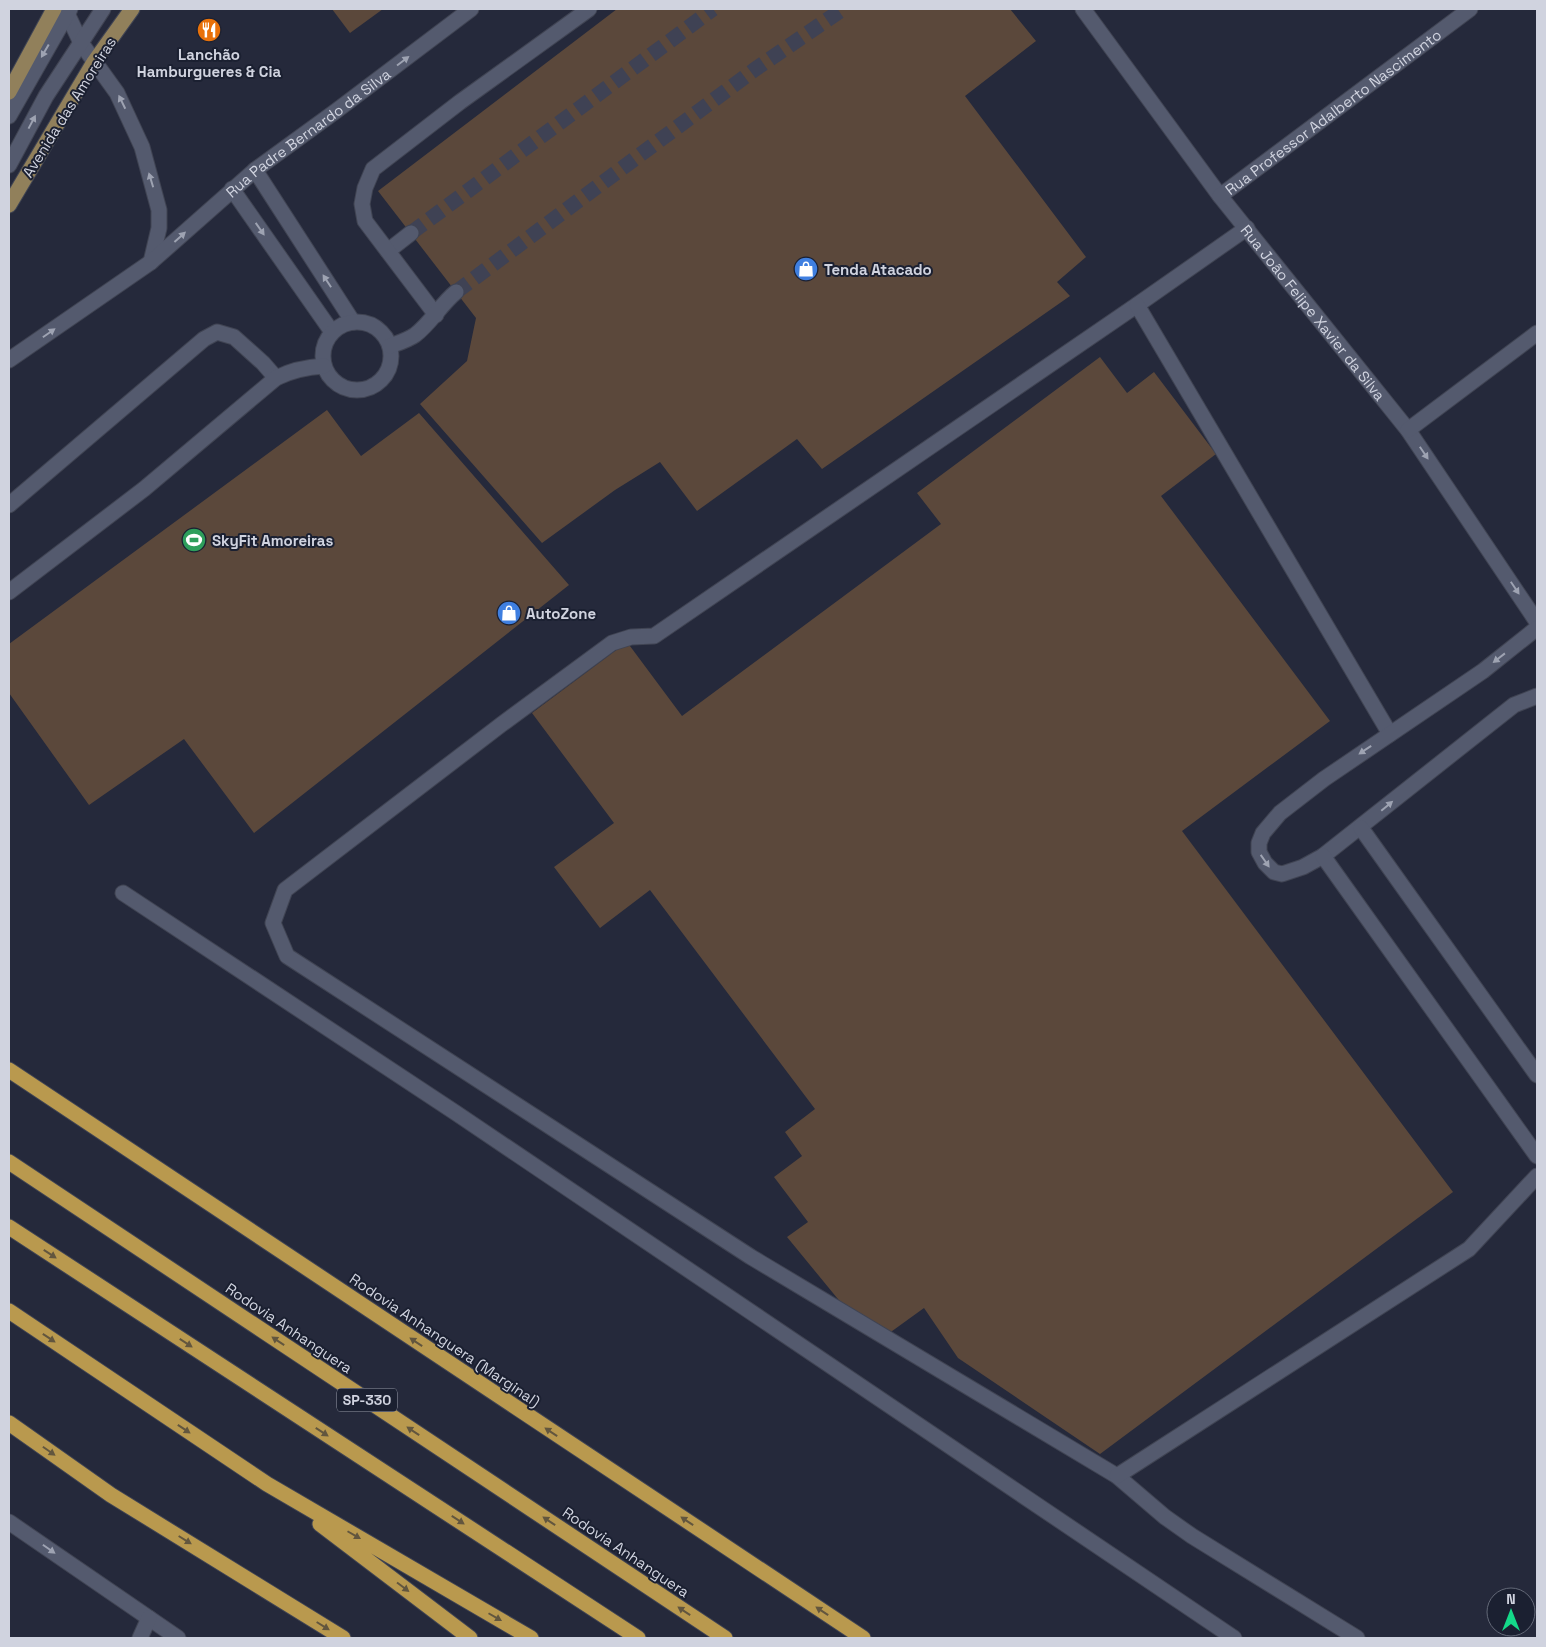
<svg xmlns="http://www.w3.org/2000/svg" width="1546" height="1647" viewBox="0 0 1546 1647" font-family="'Space Grotesk',sans-serif">
	<style>
		.building { fill: #5b483b }
		.lines { fill: none; stroke-linecap: round; stroke-linejoin: round }
		.minor-tunnel { stroke: #3f4254; stroke-width: 15; stroke-dasharray: 15 8; stroke-linecap: butt }
		.minor-casing { stroke: #404453; stroke-width: 17 }
		.major-casing { stroke: #404453; stroke-width: 17 }
		.highway-casing { stroke: #404453; stroke-width: 17 }
		.minor { stroke: #545a6e; stroke-width: 15 }
		.major { stroke: #91805b; stroke-width: 15 }
		.highway { stroke: #b9994e; stroke-width: 15 }
		.oneway { fill: #9ea3b2 }
		.oneway2 { fill: #62563e }
		.labels { text-anchor: middle; dominant-baseline: central; stroke-width: 4; stroke-linejoin: round; paint-order: stroke }
		.shield { fill: #1b2031; stroke: #9a9dab; stroke-width: 1 }
		.shield-label { font-size: 14px; font-weight: bold; fill: #d0d3df }
		.poi-label { font-size: 15px; font-weight: bold; fill: #d0d3df; stroke: #1b2031; text-anchor: start }
		.street-label { font-size: 15px; fill: #d0d3df; stroke: #1b2031 }
	</style>
	<rect width="100%" height="100%" fill="#25293b"/>
	<path class="building" d="M332 9H383L350 33Z
		M617 9H1010L1036 41 965 96 1086 257 1057 282 1070 296 822 469 797 439 697 511 660 462 615 490 542 543 420 404 467 361 476 318 378 191Z
		M1100 357 1127 393 1154 372 1216 454 1161 496 1330 721 1182 831 1453 1192 1100 1454 958 1358 924 1308 888 1334 842 1304 787 1237 808 1222 774 1177 802 1156 785 1132 815 1109 650 890 600 928 554 867 614 823 532 713 627 642 682 716 941 524 917 493Z
		M327 410 361 456 419 413 569 585 254 833 184 739 89 805 9 693V644Z"/>
	<g class="lines">
		<path class="minor-tunnel" d="M411 233 713 9
			M456 292 754 70 843 9"/>
		<g class="minor-casing">
			<g id="minor">
				<path d="M65 9 81 43 117 93 142 147 159 210V228L151 262"/>
				<path id="s1" d="M1083 9 1220 196 1408 430 1537 622"/>
				<path d="M9 116 70 9"/>
				<path d="M9 165 46 96 103 9"/>
				<path d="M255 170 353 322"/>
				<path d="M232 189 332 332"/>
				<path id="s2" d="M1220 196 1470 9"/>
				<path d="M1247 228 1137 305 654 636 631 637 612 643 502 724 285 890 273 923 287 956 751 1257 1117 1476 1165 1517 1192 1536 1357 1638"/>
				<path d="M388 251 411 233"/>
				<path d="M1137 305 1390 734"/>
				<path d="M436 315 365 221 362 204 365 188 373 169 460 102 589 9"/>
				<circle cx="357" cy="356" r="34"/>
				<path d="M390 346C398 343 408 340 415 335 431 323 441 304 456 292"/>
				<path id="s3" d="M9 360 151 262 255 170 336 111 471 9"/>
				<path d="M1408 430 1537 333"/>
				<path d="M9 505 204 339 217 332 234 337 263 363 276 378"/>
				<path d="M9 592 144 489 276 378C292 370 307 367 324 366"/>
				<path d="M1537 628 1483 671 1324 779 1280 813 1263 833 1259 843V852L1265 863 1274 872 1282 874 1303 867 1323 856 1514 705 1537 696"/>
				<path d="M1361 828 1537 1075"/>
				<path d="M1323 856 1537 1156"/>
				<path d="M123 893 456 1113 1234 1638"/>
				<path d="M1117 1476 1469 1249 1537 1176"/>
				<path d="M9 1522 178 1638"/>
				<path d="M140 1638 149 1618"/>
			</g>
		</g>
		<g class="major-casing">
			<path id="major" d="M9 92 54 9
				M9 205 94 62 132 9"/>
		</g>
		<g class="highway-casing">
			<path id="highway" d="M9 1070 863 1638
				M9 1162 725 1638
				M9 1227 638 1638
				M9 1311 267 1484 531 1638
				M9 1423 111 1495 343 1638
				M320 1524 470 1638"/>
		</g>
		<use href="#minor" class="minor"/>
		<use href="#major" class="major"/>
		<use href="#highway" class="highway"/>
	</g>
	<defs><path id="oneway-solid" d="M-6-.8H1V-3.2L6.5 0L1 3.2V.8H-6Z" transform="scale(1.25)"/></defs>
	<g class="oneway">
		<use href="#oneway-solid" transform="translate(45 51) rotate(120)"/>
		<use href="#oneway-solid" transform="translate(403 61) rotate(-37)"/>
		<use href="#oneway-solid" transform="translate(122 102) rotate(-116)"/>
		<use href="#oneway-solid" transform="translate(32 122) rotate(-62)"/>
		<use href="#oneway-solid" transform="translate(151 180) rotate(-107)"/>
		<use href="#oneway-solid" transform="translate(260 229) rotate(55)"/>
		<use href="#oneway-solid" transform="translate(180 237) rotate(-42)"/>
		<use href="#oneway-solid" transform="translate(327 281) rotate(-123)"/>
		<use href="#oneway-solid" transform="translate(49 333) rotate(-35)"/>
		<use href="#oneway-solid" transform="translate(1424 453) rotate(56)"/>
		<use href="#oneway-solid" transform="translate(1515 588) rotate(56)"/>
		<use href="#oneway-solid" transform="translate(1499 658) rotate(142)"/>
		<use href="#oneway-solid" transform="translate(1365 750) rotate(146)"/>
		<use href="#oneway-solid" transform="translate(1387 806) rotate(-40)"/>
		<use href="#oneway-solid" transform="translate(1265 861) rotate(55)"/>
		<use href="#oneway-solid" transform="translate(49 1549) rotate(35)"/>
	</g>
	<g class="oneway2">
		<use href="#oneway-solid" transform="translate(50 1254) rotate(33)"/>
		<use href="#oneway-solid" transform="translate(49 1338) rotate(34)"/>
		<use href="#oneway-solid" transform="translate(278 1341) rotate(-146)"/>
		<use href="#oneway-solid" transform="translate(416 1342) rotate(-146)"/>
		<use href="#oneway-solid" transform="translate(186 1343) rotate(33)"/>
		<use href="#oneway-solid" transform="translate(184 1429) rotate(34)"/>
		<use href="#oneway-solid" transform="translate(413 1431) rotate(-146)"/>
		<use href="#oneway-solid" transform="translate(322 1432) rotate(33)"/>
		<use href="#oneway-solid" transform="translate(551 1432) rotate(-146)"/>
		<use href="#oneway-solid" transform="translate(49 1451) rotate(35)"/>
		<use href="#oneway-solid" transform="translate(458 1520) rotate(33)"/>
		<use href="#oneway-solid" transform="translate(549 1521) rotate(-146)"/>
		<use href="#oneway-solid" transform="translate(687 1521) rotate(-146)"/>
		<use href="#oneway-solid" transform="translate(354 1535) rotate(30)"/>
		<use href="#oneway-solid" transform="translate(185 1540) rotate(32)"/>
		<use href="#oneway-solid" transform="translate(403 1587) rotate(37)"/>
		<use href="#oneway-solid" transform="translate(684 1611) rotate(-146)"/>
		<use href="#oneway-solid" transform="translate(822 1611) rotate(-146)"/>
		<use href="#oneway-solid" transform="translate(495 1617) rotate(30)"/>
		<use href="#oneway-solid" transform="translate(323 1626) rotate(32)"/>
	</g>
	<defs>
		<g id="restaurant-disc" transform="scale(1.25)"><circle r="9.5" fill="#e8710a" stroke="#1b2031"/><path d="M-5-6h1v4h1v-4h1v4h1v-4h1v5L-1.5 .5V6h-2V.5L-5-1ZM5-6V6H3V1.5H1.5Q1.5-4 5-6Z" fill="#fff"/></g>
		<g id="shop-disc" transform="scale(1.25)"><circle r="9.5" fill="#3f7fe0" stroke="#1b2031"/><path d="M-5-2.5h2.3a2.7 3.5 0 0 1 5.4 0H5L5.5 6h-11ZM-1.5-2.5h3a1.5 2.3 0 0 0-3 0Z" fill="#fff"/></g>
		<g id="stadium-disc" transform="scale(1.25)"><circle r="9.5" fill="#2e9e5b" stroke="#1b2031"/><path d="M0-5a6.5 5 0 1 0 0 10a6.5 5 0 1 0 0-10ZM-3.5-1.8h7v3.6h-7Z" fill="#fff"/></g>
	</defs>
	<g fill-rule="evenodd">
		<use href="#restaurant-disc" x="209" y="30"/>
		<use href="#shop-disc" x="806" y="269"/>
		<use href="#stadium-disc" x="194" y="540"/>
		<use href="#shop-disc" x="509" y="613"/>
	</g>
	<g class="labels">
		<rect class="shield" x="337" y="1388.5" width="60" height="23" rx="4"/>
		<g class="shield-label">
			<text x="367" y="1400">SP-330</text>
		</g>
		<g class="poi-label">
			<text x="209" y="54" text-anchor="middle">Lanchão<tspan x="209" dy="17">Hamburgueres &amp; Cia</tspan></text>
			<text x="824" y="269">Tenda Atacado</text>
			<text x="212" y="540">SkyFit Amoreiras</text>
			<text x="526" y="613">AutoZone</text>
		</g>
		<g class="street-label">
			<text transform="translate(69 107) rotate(-58)">Avenida das Amoreiras</text>
			<text stroke="none"><textPath href="#s2" startOffset="141">Rua Professor Adalberto Nascimento</textPath></text>
			<text stroke="none"><textPath href="#s3" startOffset="376">Rua Padre Bernardo da Silva</textPath></text>
			<text stroke="none"><textPath href="#s1" startOffset="381">Rua João Felipe Xavier da Silva</textPath></text>
			<text transform="translate(289 1328) rotate(34)">Rodovia Anhanguera</text>
			<text transform="translate(445 1340) rotate(34)">Rodovia Anhanguera (Marginal)</text>
			<text transform="translate(626 1552) rotate(34)">Rodovia Anhanguera</text>
		</g>
	</g>
	<rect width="1546" height="1647" fill="none" stroke="#d0d3df" stroke-width="20"/>
	<g transform="translate(1511 1612)"><circle r="24" fill="#1b2031" stroke="#636877"/>
	<path d="M0-4L9 19L0 12L-9 19Z" fill="#14d989"/>
	<text y="-8" font-size="14" font-weight="bold" text-anchor="middle" fill="#d0d3df">N</text>
	</g>
</svg>
